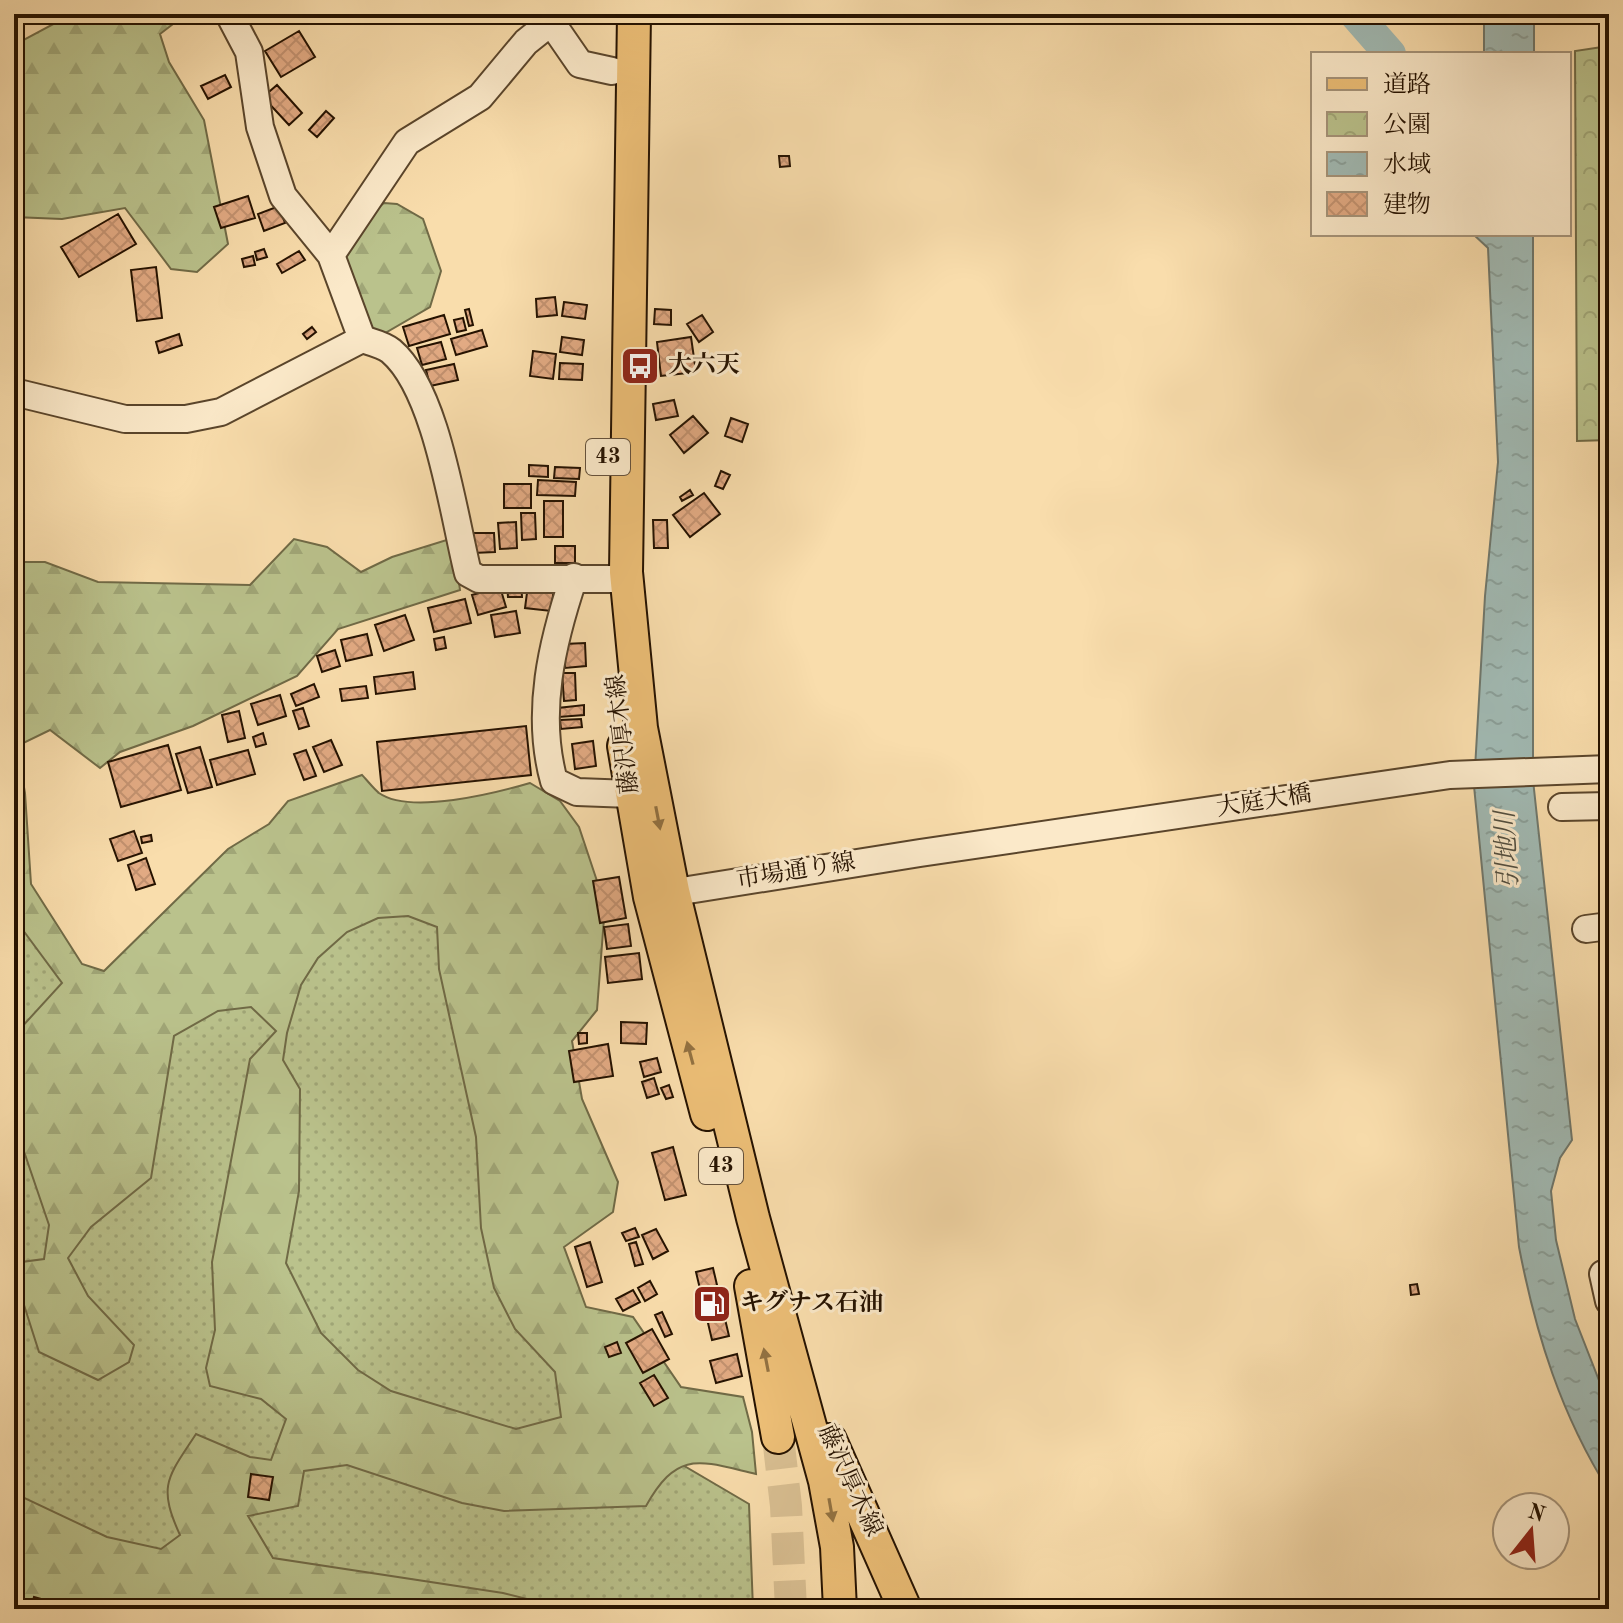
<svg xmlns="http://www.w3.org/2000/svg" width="1623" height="1623" viewBox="0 0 1623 1623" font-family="'Old Standard TT','Noto Serif JP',serif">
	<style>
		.grass { fill: url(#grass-dots); stroke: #706a46; stroke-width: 2 }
		.forest { fill: url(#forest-firs); stroke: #706a46; stroke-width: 2; fill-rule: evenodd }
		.park { fill: url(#park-crowns); stroke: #706a46; stroke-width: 2 }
		.water { fill: url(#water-ripples); stroke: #6f776c; stroke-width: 2 }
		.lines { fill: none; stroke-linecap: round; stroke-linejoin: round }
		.river { stroke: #a1bab4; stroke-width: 32 }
		.building { fill: url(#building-cross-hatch); stroke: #251200; stroke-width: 2 }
		.major-tunnel { stroke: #d9bf92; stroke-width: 32; stroke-dasharray: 32 16; stroke-linecap: butt }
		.minor-casing { stroke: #5a452b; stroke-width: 30 }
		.major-casing { stroke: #251200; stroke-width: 36 }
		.minor { stroke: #fbe9c9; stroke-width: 26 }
		.major { stroke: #ecbe76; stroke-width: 32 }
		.oneway { fill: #927141 }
		.labels { text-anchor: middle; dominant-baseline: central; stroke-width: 6; stroke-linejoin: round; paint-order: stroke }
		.shield { fill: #fbe9c9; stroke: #65523c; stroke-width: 2 }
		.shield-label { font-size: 22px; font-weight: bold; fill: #251200 }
		.poi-label { font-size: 24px; font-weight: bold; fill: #251200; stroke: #fbe9c9; text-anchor: start }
		.street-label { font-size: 24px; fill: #251200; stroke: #fbe9c9 }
		.water-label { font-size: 26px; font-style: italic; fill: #504d3f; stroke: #fbe9c9 }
	</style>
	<defs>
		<pattern id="grass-dots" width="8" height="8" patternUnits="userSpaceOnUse" patternTransform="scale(2)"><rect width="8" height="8" fill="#bac28c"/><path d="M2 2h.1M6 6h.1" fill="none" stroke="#a0a677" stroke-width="1.8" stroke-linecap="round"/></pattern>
		<pattern id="forest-firs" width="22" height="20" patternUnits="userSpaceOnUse" patternTransform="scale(2)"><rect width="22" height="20" fill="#bac28c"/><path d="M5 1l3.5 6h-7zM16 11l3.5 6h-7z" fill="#a0a677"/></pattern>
		<pattern id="park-crowns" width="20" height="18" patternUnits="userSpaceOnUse" patternTransform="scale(2)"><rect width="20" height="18" fill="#bac28c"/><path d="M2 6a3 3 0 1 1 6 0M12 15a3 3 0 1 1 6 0" fill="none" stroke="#a0a677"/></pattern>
		<pattern id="water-ripples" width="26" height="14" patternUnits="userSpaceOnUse" patternTransform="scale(2)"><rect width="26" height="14" fill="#a1bab4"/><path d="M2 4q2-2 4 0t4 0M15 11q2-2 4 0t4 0" fill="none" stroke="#8a9f99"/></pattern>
		<pattern id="building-cross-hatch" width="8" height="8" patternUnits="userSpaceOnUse" patternTransform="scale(2)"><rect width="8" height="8" fill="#e2aa83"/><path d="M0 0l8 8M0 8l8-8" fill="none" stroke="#c2916f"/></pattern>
	</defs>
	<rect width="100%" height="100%" fill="#f9ddac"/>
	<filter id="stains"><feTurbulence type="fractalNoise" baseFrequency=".0025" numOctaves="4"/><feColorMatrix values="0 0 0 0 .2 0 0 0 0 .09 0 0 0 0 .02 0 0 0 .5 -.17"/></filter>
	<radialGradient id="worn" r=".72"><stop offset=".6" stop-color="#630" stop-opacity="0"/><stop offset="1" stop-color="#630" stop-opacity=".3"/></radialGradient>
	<path class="grass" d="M14 879 103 994 167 1017 325 907 440 909 630 1434 749 1504 753 1609H295L14 1574Z"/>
	<path class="forest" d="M72 14H186L160 34 169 62 204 120 228 244 197 272 171 269 125 208 62 219 14 217V45Z
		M384 203 397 204 423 219 441 271 430 307 380 336 359 315 345 257 370 214Z
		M453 538 460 590 338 629 297 676 193 726 120 752 100 768 50 730 17 746 25 793 31 884 82 964 104 971 228 849 269 824 288 801 362 775C367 780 373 788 379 793 410 815 496 793 530 783L560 801 579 827 605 905 597 1010 572 1041 582 1099 618 1182 613 1212 564 1247 586 1307 633 1317 681 1387 743 1397 752 1432 756 1474C700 1461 678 1449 646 1506L504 1511 462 1503 347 1465 304 1471 298 1506 248 1516 273 1558 503 1593 567 1609H16L14 1493 107 1537 161 1549 180 1535C157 1485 168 1477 196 1434L250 1457 271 1460 286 1419 261 1399 210 1386 206 1368 215 1330 212 1262 250 1059 276 1031 251 1007 218 1011 174 1036 151 1178 91 1227 68 1258 88 1296 134 1345 129 1362 98 1380 39 1352 24 1305 14 1302V1263L44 1259 49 1225 14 1122V1054L19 1030 62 983 14 918V562H45L98 582 250 585 294 539 327 547 361 572 392 557ZM408 916 437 927 439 969 476 1137 481 1228 494 1288 515 1329 555 1372 561 1417 516 1429 391 1391 358 1370 321 1333 286 1263 299 1191 300 1089 283 1060 287 1033 301 985 318 958 347 932 378 918Z"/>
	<path class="park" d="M1609 46V440L1577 441 1575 51Z"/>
	<path class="water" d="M1484 14H1534V54H1484Z
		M1473 234H1533V780L1572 1140 1560 1158 1551 1191 1556 1240 1575 1319 1609 1406V1491C1561 1415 1536 1335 1519 1247L1474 786 1485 596 1498 462 1488 248Z"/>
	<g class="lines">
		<path class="river" d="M1355 14 1390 54"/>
	</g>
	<path class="building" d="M299 31 315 57 281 77 265 51Z
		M225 75 231 87 208 99 201 86Z
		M277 85 302 113 289 125 263 97Z
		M326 111 334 118 317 137 309 130Z
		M779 156H789L790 166 780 167Z
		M248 196 255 218 221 228 214 207Z
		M279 206 285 223 264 231 258 214Z
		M118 214 136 244 79 277 61 247Z
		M264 249 267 257 257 260 255 252Z
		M299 251 305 260 282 273 277 264Z
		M253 256 255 265 244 267 242 259Z
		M156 267 162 318 137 321 131 270Z
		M555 297 557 315 537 317 536 299Z
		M564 302 587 305 585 319 562 316Z
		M469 309 473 325 469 326 465 310Z
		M655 309 671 310V325L654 324Z
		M444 315 450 334 409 346 403 327Z
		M702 315 713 332 699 342 687 324Z
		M463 318 466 330 457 332 454 320Z
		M312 327 316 332 307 339 303 334Z
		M482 330 487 346 456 355 451 339Z
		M179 334 182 345 159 353 156 342Z
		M562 337 584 340 582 355 560 352Z
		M691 337 696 372 661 376 657 342Z
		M441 342 446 359 422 365 417 348Z
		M533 351 556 354 553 379 530 376Z
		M560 363 583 364 582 380 559 379Z
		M454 364 458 380 430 386 426 370Z
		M674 400 678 416 656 420 653 404Z
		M693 416 708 433 684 453 670 435Z
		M731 418 748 424 742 442 725 436Z
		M529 465 548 466V477L529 476Z
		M555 467 580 468 579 479 554 478Z
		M721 471 730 475 723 489 715 486Z
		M538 480 576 482 575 496 537 495Z
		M504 484H531V508H504Z
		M690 490 693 495 682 501 680 497Z
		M704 493 720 514 690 537 673 515Z
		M544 501H563V537H544Z
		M521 513H535L536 539 522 540Z
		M653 520H667L668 548H654Z
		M516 522 517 548 500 549 498 523Z
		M473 533H494L495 552 473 553Z
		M555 546H575V563H555Z
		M521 582 522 597H508L507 583Z
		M528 585 554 588 551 611 525 608Z
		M500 587 506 607 478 615 472 595Z
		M465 599 471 623 434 632 428 608Z
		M516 611 520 633 495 637 491 615Z
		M405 615 414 640 384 651 375 625Z
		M367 634 372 655 346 661 341 640Z
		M444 637 446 648 436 650 434 639Z
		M585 643 586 666 565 668 564 644Z
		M335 650 340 666 322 672 317 656Z
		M413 672 415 689 376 694 374 677Z
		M562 673H575L576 700 564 701Z
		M314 684 319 697 296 706 291 694Z
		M366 686 368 698 342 701 340 689Z
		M280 695 286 716 258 725 251 704Z
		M584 705V715L559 717 558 708Z
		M303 708 309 726 299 729 293 711Z
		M239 711 245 738 228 742 222 715Z
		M581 719 582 727 561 729 560 720Z
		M526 726 531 775 382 791 377 742Z
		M263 733 266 744 256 747 253 737Z
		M331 740 342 765 324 772 313 747Z
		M593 741 596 766 575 769 572 744Z
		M168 745 181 790 121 807 108 762Z
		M200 747 212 787 188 793 176 754Z
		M248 750 255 774 217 785 210 760Z
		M306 750 316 776 304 780 294 754Z
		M134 831 142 853 118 861 110 839Z
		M151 835 152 841 142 843 141 837Z
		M146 858 155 884 136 890 128 865Z
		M619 877 626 918 600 923 593 881Z
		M628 924 631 946 607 949 604 927Z
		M639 953 642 979 608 983 605 957Z
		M621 1022 647 1023 646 1044 621 1043Z
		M578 1033H587V1043L579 1044Z
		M608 1044 613 1076 574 1082 569 1051Z
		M657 1058 661 1072 644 1077 640 1062Z
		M654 1078 659 1094 647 1098 642 1082Z
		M669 1085 673 1097 666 1099 661 1088Z
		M673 1147 686 1195 665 1200 652 1153Z
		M635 1228 639 1237 626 1241 622 1233Z
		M656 1229 668 1251 653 1259 642 1235Z
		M590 1242 602 1282 587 1287 575 1247Z
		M636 1242 643 1264 635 1266 629 1244Z
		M713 1268 729 1336 712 1340 696 1272Z
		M650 1281 657 1294 645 1301 638 1288Z
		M1417 1284 1419 1294 1411 1295 1410 1285Z
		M633 1290 640 1302 623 1311 616 1299Z
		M662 1312 672 1334 665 1337 655 1315Z
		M652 1329 669 1359 643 1373 626 1343Z
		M617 1342 621 1353 609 1357 605 1347Z
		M737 1354 742 1376 716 1383 710 1361Z
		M654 1375 668 1398 654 1406 640 1383Z
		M251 1474 273 1477 269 1500 248 1497Z
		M34 1597 66 1606 65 1609H31Z"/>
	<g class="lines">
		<path class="major-tunnel" d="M778 1437 786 1506 791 1609"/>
		<g class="minor-casing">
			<path id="minor" d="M229 14 249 52 260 127 283 196 331 255 362 339
				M331 255 407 142 480 97 526 42 551 22 580 64 612 71
				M14 392 125 419H186L221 412 362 339C371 342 384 345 391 351 437 390 453 513 468 573L479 579H627
				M574 577C552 642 535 713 554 781L577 792 631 794
				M1562 807 1609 806
				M657 895 920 853 1450 775 1609 769
				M1586 929 1609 926
				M1609 1273 1603 1274 1609 1301"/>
		</g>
		<g class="major-casing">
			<path id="major" d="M634 14 626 572 641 728 673 891 753 1218 825 1481 837 1547 840 1609
				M624 746 650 897 707 1114
				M751 1286 778 1437
				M830 1440 905 1609"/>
		</g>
		<use href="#minor" class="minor"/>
		<use href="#major" class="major"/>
	</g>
	<defs><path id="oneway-solid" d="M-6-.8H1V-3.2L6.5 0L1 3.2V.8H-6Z" transform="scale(2)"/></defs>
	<g class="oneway">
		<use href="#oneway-solid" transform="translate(658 818) rotate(79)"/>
		<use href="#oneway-solid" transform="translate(690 1053) rotate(-105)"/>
		<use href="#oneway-solid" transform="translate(766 1360) rotate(-101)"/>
		<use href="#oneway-solid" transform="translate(831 1510) rotate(80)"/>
	</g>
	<defs>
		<g id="bus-square" transform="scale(2)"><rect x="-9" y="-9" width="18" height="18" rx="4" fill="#8f2418" stroke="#fbe9c9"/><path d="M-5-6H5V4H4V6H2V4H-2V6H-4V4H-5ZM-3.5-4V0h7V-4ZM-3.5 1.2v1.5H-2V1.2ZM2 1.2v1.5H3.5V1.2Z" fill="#fff"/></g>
		<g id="fuel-square" transform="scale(2)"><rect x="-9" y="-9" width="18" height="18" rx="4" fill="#8f2418" stroke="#fbe9c9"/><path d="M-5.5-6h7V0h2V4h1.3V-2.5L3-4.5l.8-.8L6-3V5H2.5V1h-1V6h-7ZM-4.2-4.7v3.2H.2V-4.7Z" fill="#fff"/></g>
	</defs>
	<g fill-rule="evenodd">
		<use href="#bus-square" x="640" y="366"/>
		<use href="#fuel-square" x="712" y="1304"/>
	</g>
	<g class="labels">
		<g class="shield">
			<rect x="586" y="439" width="44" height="36" rx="6"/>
			<rect x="699" y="1148" width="44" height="36" rx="6"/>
		</g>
		<g class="shield-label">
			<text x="608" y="457">43</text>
			<text x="721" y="1166">43</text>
		</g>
		<g class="poi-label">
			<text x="668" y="366">大六天</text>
			<text x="740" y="1304">キグナス石油</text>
		</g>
		<g class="street-label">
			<text transform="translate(624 734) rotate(-97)">藤沢厚木線</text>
			<text transform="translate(1264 802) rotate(-9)">大庭大橋</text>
			<text transform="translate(796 872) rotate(-9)">市場通り線</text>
			<text transform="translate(849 1481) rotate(65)">藤沢厚木線</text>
		</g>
		<g class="water-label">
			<text transform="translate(1508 850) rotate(-93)">引地川</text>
		</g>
	</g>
	<rect width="1623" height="1623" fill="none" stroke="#f9ddac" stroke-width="48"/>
	<rect x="16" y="16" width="1591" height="1591" fill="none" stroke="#251200" stroke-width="4"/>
	<rect x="24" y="24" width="1575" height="1575" fill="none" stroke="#251200" stroke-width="2"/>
	<rect x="1311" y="52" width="260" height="184" fill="#fbe9c9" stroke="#a59379" stroke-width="2"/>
	<rect x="1327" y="78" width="40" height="12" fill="#ecbe76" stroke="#a59379" stroke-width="2"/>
	<text x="1383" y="92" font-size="24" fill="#251200">道路</text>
	<rect x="1327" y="112" width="40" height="24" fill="url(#park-crowns)" stroke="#a59379" stroke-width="2"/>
	<text x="1383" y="132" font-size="24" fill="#251200">公園</text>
	<rect x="1327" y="152" width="40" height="24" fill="url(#water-ripples)" stroke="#a59379" stroke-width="2"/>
	<text x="1383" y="172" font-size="24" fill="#251200">水域</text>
	<rect x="1327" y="192" width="40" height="24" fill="url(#building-cross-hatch)" stroke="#a59379" stroke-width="2"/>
	<text x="1383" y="212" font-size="24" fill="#251200">建物</text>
	<g transform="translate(1531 1531) rotate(17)"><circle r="38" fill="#fbe9c9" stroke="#a59379" stroke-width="2"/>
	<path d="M0-6L14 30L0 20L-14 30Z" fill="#8f2418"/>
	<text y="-12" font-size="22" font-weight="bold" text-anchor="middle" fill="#251200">N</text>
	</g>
	<rect width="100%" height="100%" filter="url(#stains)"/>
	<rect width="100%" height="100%" fill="url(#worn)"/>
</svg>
